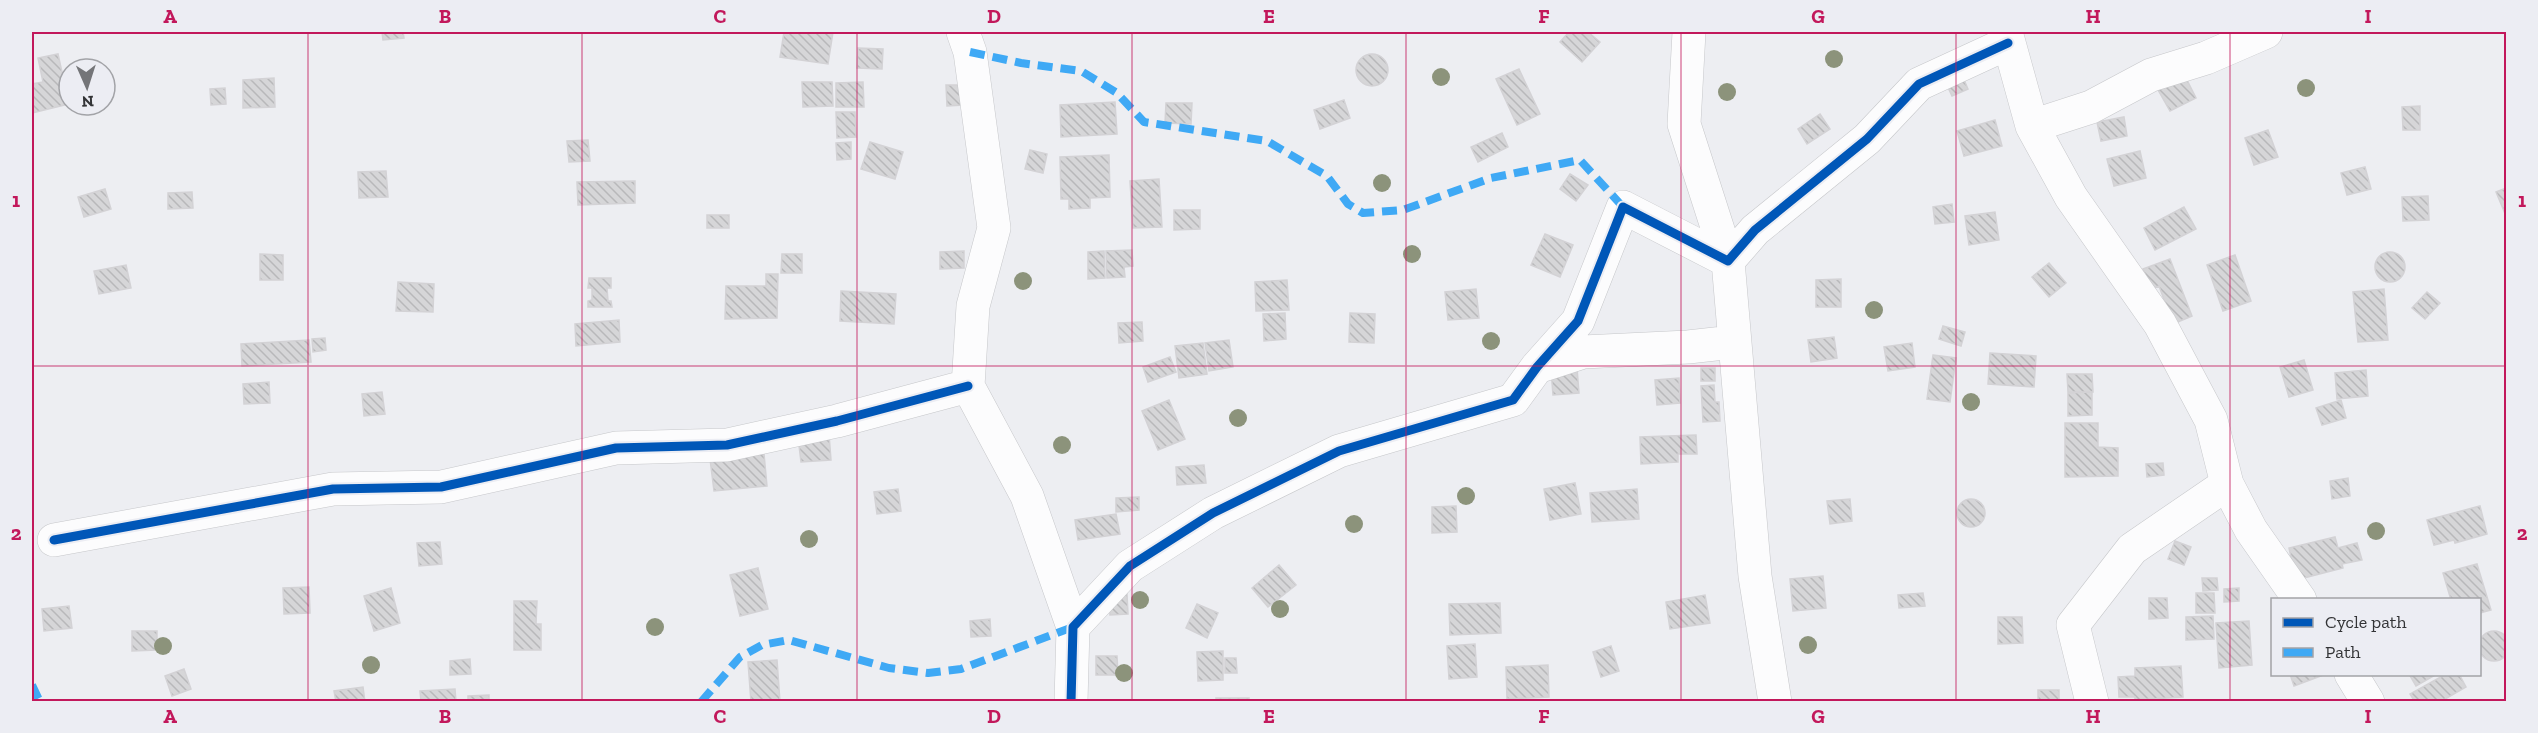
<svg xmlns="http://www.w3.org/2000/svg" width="2538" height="733" viewBox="0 0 2538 733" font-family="'Zilla Slab',serif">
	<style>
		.building { fill: url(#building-back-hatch); stroke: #d3d2d5; stroke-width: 1.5 }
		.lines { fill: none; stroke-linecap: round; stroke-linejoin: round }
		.street-casing { stroke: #c6c7ca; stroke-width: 34 }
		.street { stroke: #fcfcfd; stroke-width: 33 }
		.quiet { stroke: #3fa9f5; stroke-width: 8; stroke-dasharray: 15 8; stroke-linecap: butt }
		.cycleway-casing { stroke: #ecedf3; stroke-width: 13 }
		.cycleway { stroke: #0057b8; stroke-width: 9 }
		.tree { fill: #8c937b }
		.grid { fill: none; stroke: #c2185b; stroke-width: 1.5; stroke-opacity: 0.55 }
		.neatline { fill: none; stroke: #c2185b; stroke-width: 2 }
		.grid-label { font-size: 20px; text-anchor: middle; font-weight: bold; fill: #c2185b }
	</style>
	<defs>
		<pattern id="building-back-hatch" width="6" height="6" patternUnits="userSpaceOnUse" patternTransform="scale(1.5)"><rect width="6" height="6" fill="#d6d6d8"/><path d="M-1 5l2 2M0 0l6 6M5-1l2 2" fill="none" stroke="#b8b8ba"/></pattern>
	</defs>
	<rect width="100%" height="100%" fill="#edeef2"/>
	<path class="building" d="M382 32H403L404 38 383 40Z
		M784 32H833L828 64 780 57Z
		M1569 32H1588L1600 42 1582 62 1560 42Z
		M858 48 883 49 882 69 857 68Z
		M58 54 69 104 32 113V84L43 82 38 58Z
		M1356 70a16 16 0 1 1 32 0a16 16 0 1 1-32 0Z
		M1519 69 1540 114 1517 125 1496 79Z
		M2184 74 2196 98 2170 111 2157 88Z
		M1962 75 1968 89 1952 96 1946 83Z
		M274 78 275 107 243 108V80Z
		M802 82H832L833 106 803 107Z
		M863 82 864 107H836V83Z
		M946 85H963L964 105 947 106Z
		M225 88 226 104 211 105 210 89Z
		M1344 100 1350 118 1320 129 1314 110Z
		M1115 102 1117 134 1061 137 1060 105Z
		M1166 103H1192L1191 124 1165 123Z
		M2420 106V130H2403L2402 107Z
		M836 112H855L856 137 837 138Z
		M1820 114 1830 129 1807 144 1798 129Z
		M2124 117 2127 136 2101 141 2097 122Z
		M1995 120 2002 146 1964 156 1957 131Z
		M2268 130 2278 157 2254 165 2245 138Z
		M1502 133 1508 147 1478 162 1471 147Z
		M588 140 590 161 569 162 567 141Z
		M851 142V159L837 160 836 143Z
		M870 142 903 152 895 179 861 169Z
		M1030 150 1047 154 1043 173 1025 169Z
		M2140 151 2146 178 2114 186 2107 159Z
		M1109 155 1110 197 1090 198V208L1069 209V199H1061L1060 157Z
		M2365 167 2371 189 2347 195 2341 173Z
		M386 171 388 197 359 198 358 172Z
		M1570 174 1588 185 1576 201 1560 189Z
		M1159 179 1162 227 1133 228 1130 181Z
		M635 181V203L578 205 577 182Z
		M2506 188V216L2496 192Z
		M105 189 111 209 84 217 78 197Z
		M192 192 193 208 168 209V193Z
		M2428 196 2429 220 2403 221 2402 197Z
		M1952 204 1954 222 1935 224 1933 207Z
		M2184 207 2196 229 2155 250 2144 228Z
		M1174 210H1200V229L1174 230Z
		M1995 212 1999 240 1969 245 1965 216Z
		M707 215H729V228H707Z
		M1545 234 1573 245 1560 277 1531 265Z
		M1132 250 1133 266 1124 267 1125 277 1107 278 1106 251Z
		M964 251V268L940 269V252Z
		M1104 251 1105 278 1088 279V252Z
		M2375 267a15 15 0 1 1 30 0a15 15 0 1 1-30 0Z
		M260 254 283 255V280H260Z
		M782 254H802V273H781Z
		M2235 255 2251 301 2223 311 2207 265Z
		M2170 259 2192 316 2173 324 2159 286 2151 289 2143 269Z
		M2049 263 2066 283 2049 297 2032 277Z
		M126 265 131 288 99 294 94 271Z
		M766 274H778L777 318 725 319 726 286H766Z
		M589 278H611V288H607L608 301H611L612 307H588V301L592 300V288H588Z
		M1841 279V307H1816V280Z
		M1287 280 1289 310 1256 311 1255 282Z
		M398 282 434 284 433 312 396 311Z
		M1476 289 1479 318 1448 320 1445 292Z
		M2384 289 2388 340 2358 342 2353 292Z
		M841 291 896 294 894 324 840 321Z
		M2427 292 2440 303 2425 319 2412 308Z
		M1285 313 1286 339 1264 341 1263 314Z
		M1350 313 1375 314 1374 343 1349 342Z
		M619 320 620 342 576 346 575 324Z
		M1142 322 1143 341 1119 343 1118 323Z
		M1943 326 1965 332 1961 346 1939 339Z
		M1834 337 1837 358 1811 362 1808 340Z
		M325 338 326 350 313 352 312 339Z
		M309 340 311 362 242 366 241 344Z
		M1229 340 1233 367 1209 371 1205 343Z
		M1203 343 1207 374 1179 378 1175 346Z
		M1912 343 1915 367 1888 371 1884 347Z
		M1990 353 2036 356 2034 387 1988 384Z
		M1933 355 1956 358 1950 402 1927 399Z
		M1170 357 1176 372 1148 382 1143 367Z
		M2304 360 2313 390 2289 397 2280 367Z
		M1577 368 1579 393 1553 395 1551 370Z
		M1701 368H1715V381H1701Z
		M2366 370 2368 396 2337 399 2335 373Z
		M2067 374H2092L2093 392H2068Z
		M1679 378 1680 403 1657 405 1655 380Z
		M269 382 270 403 244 404 243 384Z
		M1714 385 1715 402H1719L1720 421 1703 422 1701 386Z
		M382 392 385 414 364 416 362 394Z
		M2092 392V415L2068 416V393Z
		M1169 400 1185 439 1158 450 1142 411Z
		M2341 400 2346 418 2322 425 2316 408Z
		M2065 423H2098V447L2118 448V476L2065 477Z
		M829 434 831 460 801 462 798 437Z
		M1696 435 1697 454H1678V462L1641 464 1640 437Z
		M764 454 767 486 714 491 710 459Z
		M2163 463 2164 475 2147 477 2146 464Z
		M1204 465 1206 483 1177 485 1176 467Z
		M2348 478 2350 496 2332 499 2330 481Z
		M1575 483 1581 514 1550 520 1544 489Z
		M898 489 901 511 877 514 874 492Z
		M1637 489 1639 519 1592 522 1590 493Z
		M1139 497V510L1116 512V498Z
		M1957 513a14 14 0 1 1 28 0a14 14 0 1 1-28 0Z
		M1850 499 1852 521 1830 524 1827 501Z
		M1456 506 1457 532 1432 533V507Z
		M2480 506 2487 534 2455 543 2454 540 2434 545 2427 520Z
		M1116 514 1120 534 1078 540 1075 520Z
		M2335 537 2338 548 2357 543 2362 560 2342 564 2343 568 2296 580 2289 548Z
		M2175 541 2191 547 2184 565 2168 559Z
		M440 542 442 564 419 566 417 543Z
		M2477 564 2491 610 2480 613V600H2451L2443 573Z
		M1279 565 1296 585 1268 607 1252 588Z
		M758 568 768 609 740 616 730 575Z
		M1823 576 1826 608 1793 611 1790 579Z
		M2202 578H2217L2218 590 2203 591Z
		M309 587 310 613 284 614 283 588Z
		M391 588 400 623 374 631 364 596Z
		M2239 588V601L2224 602V589Z
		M1923 593 1925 606 1899 608 1898 595Z
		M2196 593H2214L2215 613H2196Z
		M1127 594 1128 614 1110 615 1109 595Z
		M1705 595 1710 623 1670 629 1666 602Z
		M2149 598H2167L2168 618 2149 619Z
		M514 601H537L536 624H541V650H514Z
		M1500 603 1501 633 1450 635 1449 604Z
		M1197 604 1218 613 1207 638 1186 628Z
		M69 606 72 628 44 631 42 609Z
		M2213 616 2214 639 2186 640V617Z
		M1998 617H2022L2023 643 1998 644Z
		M990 619 991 636 971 637 970 621Z
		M2249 621 2252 665 2219 668 2216 623Z
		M132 631H157V650L132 651Z
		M2479 646a15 15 0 1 1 30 0a15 15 0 1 1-30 0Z
		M1475 644 1477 677 1449 679 1447 646Z
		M1611 646 1619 671 1601 677 1593 652Z
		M1223 651V680L1198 681 1197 652Z
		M1096 656H1117L1118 675H1096Z
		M1225 658H1236L1237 673H1225Z
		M470 659 471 674 450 675V661Z
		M777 660 780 702H751L748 662Z
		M1548 665 1549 697 1507 699 1506 667Z
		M2181 666 2183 697 2135 700V697H2119L2118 677 2135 676V668Z
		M184 669 191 689 172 696 165 676Z
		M2290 674H2326L2294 686Z
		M2409 674H2437L2416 686Z
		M2446 674H2459L2466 687 2440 702H2415L2410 694Z
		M363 687 365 702H336L334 691Z
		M455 689 456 702H421L420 691Z
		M2038 690H2059V702H2038Z
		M489 695V702H468V696Z
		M1216 698H1249V702H1216Z"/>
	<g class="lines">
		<g class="street-casing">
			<path id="street" d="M963 32 970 52 994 228 973 306 968 386 1027 496 1073 627
				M1689 32 1684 124 1728 261 1755 576 1775 702
				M2006 32 2032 126 2071 197 2160 324 2211 420 2227 484 2132 549 2073 625 2092 702
				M2032 126 2091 107 2151 75 2206 58 2266 32
				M1540 366 1583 352 1688 347 1733 342
				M2227 484 2251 530 2300 600
				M54 540 333 489 441 487 616 448 727 445 837 421 968 386
				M2351 674 2368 702
				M1071 702 1073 627 1130 566 1213 513 1339 451 1513 400 1537 367 1578 321 1623 207 1728 261 1755 230 1867 139 1919 84 2008 43"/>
		</g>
		<use href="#street" class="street"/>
		<path class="quiet" d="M970 52 1021 63 1081 71 1117 93 1144 122 1267 141 1327 176 1348 204 1363 213 1403 210 1491 178 1580 160 1623 207
			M32 685 40 702
			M701 702 740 657 762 645 789 640 889 668 928 673 961 669 1073 627"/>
		<g class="cycleway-casing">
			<path id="cycleway" d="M54 540 333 489 441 487 616 448 727 445 837 421 968 386
				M1071 702 1073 627 1130 566 1213 513 1339 451 1513 400 1537 367 1578 321 1623 207 1728 261 1755 230 1867 139 1919 84 2008 43"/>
		</g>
		<use href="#cycleway" class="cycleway"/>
	</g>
	<g class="tree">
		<circle cx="1834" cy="59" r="9"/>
		<circle cx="1441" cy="77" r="9"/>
		<circle cx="2306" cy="88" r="9"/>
		<circle cx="1727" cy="92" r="9"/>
		<circle cx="1382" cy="183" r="9"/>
		<circle cx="1412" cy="254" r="9"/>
		<circle cx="1023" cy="281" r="9"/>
		<circle cx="1874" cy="310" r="9"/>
		<circle cx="1491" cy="341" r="9"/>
		<circle cx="1971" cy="402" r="9"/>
		<circle cx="1238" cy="418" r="9"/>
		<circle cx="1062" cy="445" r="9"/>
		<circle cx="1466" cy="496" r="9"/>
		<circle cx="1354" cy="524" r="9"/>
		<circle cx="2376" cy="531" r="9"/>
		<circle cx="809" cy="539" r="9"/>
		<circle cx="1140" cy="600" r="9"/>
		<circle cx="1280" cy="609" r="9"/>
		<circle cx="655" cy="627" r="9"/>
		<circle cx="1808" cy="645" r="9"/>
		<circle cx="163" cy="646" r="9"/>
		<circle cx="371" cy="665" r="9"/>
		<circle cx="1124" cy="673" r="9"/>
	</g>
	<path class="grid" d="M308 32V702M582 32V702M857 32V702M1132 32V702M1406 32V702M1681 32V702M1956 32V702M2230 32V702M32 366H2506"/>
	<rect width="2538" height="733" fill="none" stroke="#ecedf3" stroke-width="66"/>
	<rect x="2271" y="598" width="210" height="78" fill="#ecedf3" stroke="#a2a3a7" stroke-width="1.5"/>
	<rect x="2283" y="618" width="30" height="9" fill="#0057b8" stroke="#a2a3a7" stroke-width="1.5"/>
	<text x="2325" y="628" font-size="18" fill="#333436">Cycle path</text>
	<rect x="2283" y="648" width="30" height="9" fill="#3fa9f5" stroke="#a2a3a7" stroke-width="1.5"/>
	<text x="2325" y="658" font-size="18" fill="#333436">Path</text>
	<g transform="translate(87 87) rotate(177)"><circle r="28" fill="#ecedf3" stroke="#a2a3a7" stroke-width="1.5"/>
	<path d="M0-4.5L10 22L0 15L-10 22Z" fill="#747578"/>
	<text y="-9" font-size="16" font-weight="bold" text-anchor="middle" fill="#333436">N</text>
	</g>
	<rect x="33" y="33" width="2472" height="667" class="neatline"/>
	<g class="grid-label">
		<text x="170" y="23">A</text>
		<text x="445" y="23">B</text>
		<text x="720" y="23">C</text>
		<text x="994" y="23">D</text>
		<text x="1269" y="23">E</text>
		<text x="1544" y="23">F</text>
		<text x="1818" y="23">G</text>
		<text x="2093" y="23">H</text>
		<text x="2368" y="23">I</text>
		<text x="16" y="207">1</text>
		<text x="2522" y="207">1</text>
		<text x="16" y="540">2</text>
		<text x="2522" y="540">2</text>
		<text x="170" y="723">A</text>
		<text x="445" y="723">B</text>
		<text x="720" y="723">C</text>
		<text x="994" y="723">D</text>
		<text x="1269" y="723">E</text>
		<text x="1544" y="723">F</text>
		<text x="1818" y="723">G</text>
		<text x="2093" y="723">H</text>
		<text x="2368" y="723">I</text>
	</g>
</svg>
